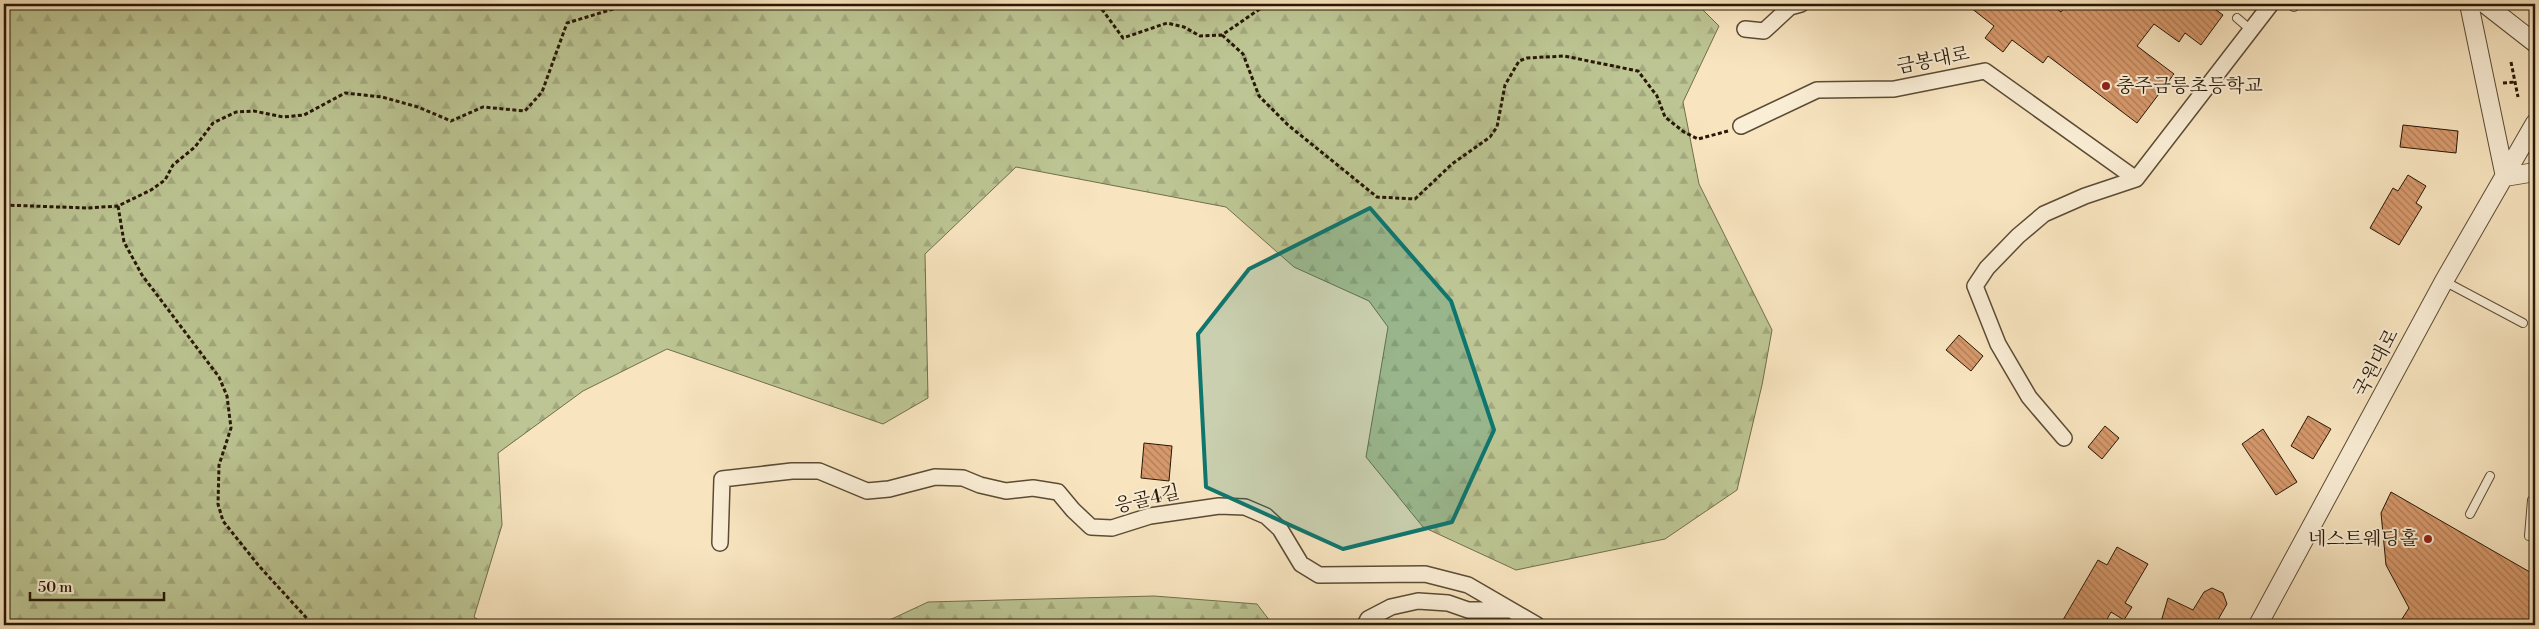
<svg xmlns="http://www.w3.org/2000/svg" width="2539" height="629" viewBox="0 0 2539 629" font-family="'Libre Bodoni','Noto Serif KR',serif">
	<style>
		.forest { fill: url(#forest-firs); stroke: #726e4c }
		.building { fill: url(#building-back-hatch); stroke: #281806 }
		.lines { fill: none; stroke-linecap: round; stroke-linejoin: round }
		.service-casing { stroke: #5c4b34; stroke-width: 10 }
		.minor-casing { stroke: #5c4b34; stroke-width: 18 }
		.tertiary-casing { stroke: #5c4b34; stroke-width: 20 }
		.path { stroke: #281806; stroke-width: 3; stroke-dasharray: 4 2.5; stroke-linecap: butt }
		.service { stroke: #faeed6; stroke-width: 8 }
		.minor { stroke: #faeed6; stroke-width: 15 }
		.tertiary { stroke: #faeed6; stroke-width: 18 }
		.marked { fill: #0f766e; fill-opacity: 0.2; stroke: #0f766e; stroke-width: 4; stroke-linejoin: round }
		.poi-dot { fill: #8f2418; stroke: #faeed6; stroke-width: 2 }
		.labels { text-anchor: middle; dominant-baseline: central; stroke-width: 4; stroke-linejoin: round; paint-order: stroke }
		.street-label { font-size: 19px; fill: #281806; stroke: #faeed6 }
		.poi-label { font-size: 19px; fill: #281806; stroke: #faeed6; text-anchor: start }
	</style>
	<defs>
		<pattern id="forest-firs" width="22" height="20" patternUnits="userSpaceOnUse" patternTransform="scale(1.25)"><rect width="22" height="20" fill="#bcc593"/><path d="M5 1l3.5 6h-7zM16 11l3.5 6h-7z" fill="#a2a87d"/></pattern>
		<pattern id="building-back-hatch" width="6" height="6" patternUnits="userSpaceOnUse" patternTransform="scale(1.25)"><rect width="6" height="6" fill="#d7996c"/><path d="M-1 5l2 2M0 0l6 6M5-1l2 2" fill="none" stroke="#ae7c57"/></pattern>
	</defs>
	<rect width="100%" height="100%" fill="#f8e5c0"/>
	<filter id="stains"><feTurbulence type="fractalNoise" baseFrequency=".004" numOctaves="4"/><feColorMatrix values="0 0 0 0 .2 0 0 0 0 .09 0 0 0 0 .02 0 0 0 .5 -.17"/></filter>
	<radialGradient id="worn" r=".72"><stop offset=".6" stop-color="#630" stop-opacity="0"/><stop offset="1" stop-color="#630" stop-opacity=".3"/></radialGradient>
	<path class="forest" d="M4 4H1697L1719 26 1683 102 1699 184 1772 330 1762 385 1737 490 1665 539 1516 570 1423 527 1366 457 1388 327 1369 301 1294 267 1226 207 1016 167 925 254 928 398 883 424 667 349 583 391 498 453 502 525 474 617 486 625H4Z
		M1154 596 1257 604 1273 625H879L928 602Z"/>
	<path class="building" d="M1966 4H2051L2061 12 2067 4H2208L2223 15 2201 45 2185 33 2179 42 2154 24 2137 46 2174 74 2137 123 2048 56 2043 63 2012 40 2003 52 1985 38 1994 26Z
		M2403 125 2458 131 2456 153 2400 147Z
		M2408 175 2426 186 2416 203 2422 207 2399 245 2370 228 2393 188 2398 191Z
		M1959 335 1983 356 1971 371 1946 350Z
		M2308 416 2331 429 2313 459 2291 446Z
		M2105 426 2119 438 2102 459 2088 447Z
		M2263 429 2297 482 2276 495 2242 444Z
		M1144 443 1172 446 1169 481 1141 478Z
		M2391 492 2535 575V625H2473L2464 619 2453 625H2398L2409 608 2386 565 2381 513Z
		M2117 547 2148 564 2125 603 2132 607 2124 620 2111 612 2104 625H2060L2098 560 2107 565Z
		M2212 588 2223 593 2227 604 2215 625H2160L2168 598 2193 610 2204 592Z"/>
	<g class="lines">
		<g class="service-casing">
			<path id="service" d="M2289 4 2294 7
				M2237 18 2251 30
				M2444 281 2523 323
				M2470 514 2490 476
				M2529 536 2532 500"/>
		</g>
		<g class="minor-casing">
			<path id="minor" d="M1745 29 1764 31 1790 7 1801 4
				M1741 126 1817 90 1894 89 1985 71 2136 179
				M2064 438 2029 397 1998 344 1975 286 1987 268 2018 236 2044 214 2085 196 2136 179 2271 4
				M720 543 722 479 792 471H819L867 491 889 489 935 477 963 478 980 485 1006 491 1033 488 1058 492 1073 510 1091 527 1112 528 1150 516 1219 506 1245 507 1266 516 1280 529 1301 564 1319 575 1425 574 1468 585 1537 625
				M1365 625 1368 619 1391 607 1418 601 1448 603 1468 610H1509"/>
		</g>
		<g class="tertiary-casing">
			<path id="tertiary" d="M2469 4 2505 177
				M2485 4 2535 43
				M2505 177 2535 172
				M2258 625 2444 281 2535 123"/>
		</g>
		<path class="path" d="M688 4H700
			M1098 4 1123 38 1167 23 1184 27 1200 36 1222 35 1267 4
			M1222 35 1243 54 1259 96 1288 125 1377 197 1415 199 1452 164 1490 137 1497 127 1505 85 1519 61 1527 58 1564 56 1638 71 1657 96 1665 117 1684 132 1698 139 1728 131
			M2511 62 2518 97
			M2503 83 2515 82
			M4 205 87 208 118 206 151 190 165 180 173 165 195 147 213 123 236 112 254 111 283 117 304 115 345 93 382 97 418 107 451 121 483 107 525 111 542 92 567 23 630 4
			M118 206 124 242 142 275 219 377 227 396 231 428 219 465 218 504 223 521 259 566 313 625"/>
		<use href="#service" class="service"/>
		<use href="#minor" class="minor"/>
		<use href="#tertiary" class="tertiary"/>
	</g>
	<path class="marked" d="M1370 208 1451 301 1494 430 1452 522 1343 549 1206 487 1198 334 1249 269Z"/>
	<g class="poi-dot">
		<circle cx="2106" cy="86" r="5"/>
		<circle cx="2428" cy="539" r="5"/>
	</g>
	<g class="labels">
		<g class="street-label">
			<text transform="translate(1933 60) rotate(-11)">금봉대로</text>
			<text transform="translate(2376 363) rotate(-62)">국원대로</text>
			<text transform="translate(1147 499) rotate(-13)">응골4길</text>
		</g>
		<g class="poi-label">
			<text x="2116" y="86">충주금릉초등학교</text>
			<text x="2418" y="539" text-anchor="end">네스트웨딩홀</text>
		</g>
	</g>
	<rect width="2539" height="629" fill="none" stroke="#f8e5c0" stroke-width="20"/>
	<rect x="5" y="5" width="2529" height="619" fill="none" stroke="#281806" stroke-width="2.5"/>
	<rect x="10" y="10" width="2519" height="609" fill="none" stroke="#281806"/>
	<path d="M30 592v8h134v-8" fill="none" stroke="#281806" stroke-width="2.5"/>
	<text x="38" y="592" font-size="15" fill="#281806" stroke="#faeed6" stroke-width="4" paint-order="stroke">50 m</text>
	<rect width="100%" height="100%" filter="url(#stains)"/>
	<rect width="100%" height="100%" fill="url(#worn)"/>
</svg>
